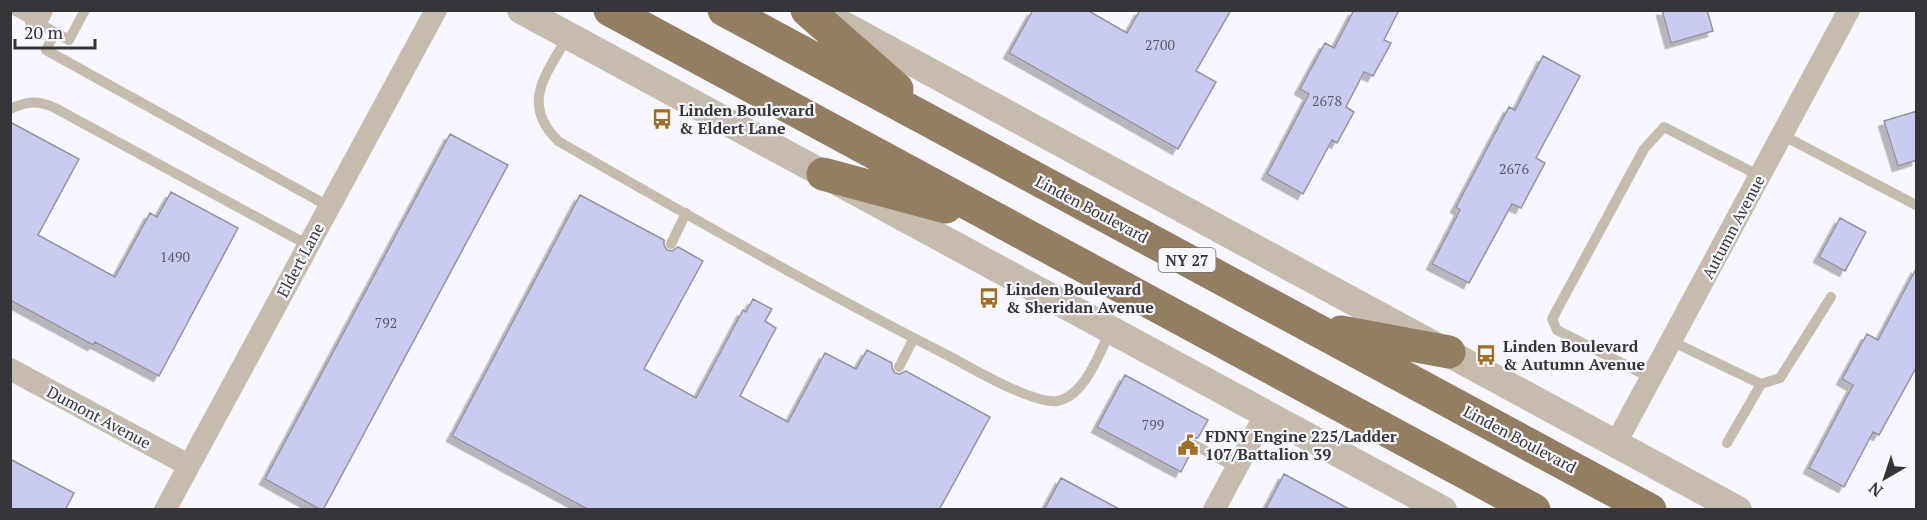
<svg xmlns="http://www.w3.org/2000/svg" width="1927" height="520" viewBox="0 0 1927 520" font-family="'PT Serif',serif">
	<style>
		.building { fill: #c9cbf0; stroke: #94949d; stroke-width: 1.5; filter: url(#shadow) }
		.lines { fill: none; stroke-linecap: round; stroke-linejoin: round }
		.service { stroke: #c6bbad; stroke-width: 10 }
		.minor { stroke: #c6bbad; stroke-width: 22 }
		.tertiary { stroke: #c6bbad; stroke-width: 28 }
		.trunk { stroke: #947e62; stroke-width: 33 }
		.labels { text-anchor: middle; dominant-baseline: central; stroke-width: 4.5; stroke-linejoin: round; paint-order: stroke }
		.number-label { font-size: 14px; fill: #5a5a67 }
		.shield { fill: #f7f7ff; stroke: #6f6f74; stroke-width: 1.5 }
		.shield-label { font-size: 15px; font-weight: bold; fill: #353539 }
		.poi-label { font-size: 16px; font-weight: bold; fill: #353539; stroke: #f7f7ff; text-anchor: start }
		.street-label { font-size: 16px; fill: #353539; stroke: #f7f7ff }
	</style>
	<defs>
		<filter id="shadow"><feDropShadow dx="-5.5" dy="5.5" stdDeviation="0" flood-color="#0004"/></filter>
	</defs>
	<rect width="100%" height="100%" fill="#f7f7ff"/>
	<path class="building" d="M1033 10H1087L1127 33 1140 10H1231L1196 71 1216 82 1178 149 1009 53Z
		M1354 10H1399L1384 40 1391 43 1373 76 1364 72 1346 107 1354 112 1337 143 1332 140 1303 194 1267 174 1309 94 1300 89 1325 43 1334 48Z
		M1662 10H1707L1713 31 1671 43Z
		M1543 56 1580 76 1536 158 1545 163 1521 208 1512 204 1469 283 1432 264 1460 210 1456 207 1509 107 1515 110Z
		M1917 111V160L1898 166 1884 121Z
		M10 122 79 159 38 235 115 277 150 213 157 217 171 192 238 228 159 376 95 342 93 345 10 300Z
		M450 134 508 165 323 510H321L265 479Z
		M580 195 664 240V245L667 250 672 251 678 247 703 261 644 369 696 398 743 310 746 312 753 299 772 309 765 321 776 328 740 396 788 422 825 353 856 369 867 350 892 363V368L895 373 900 374 906 371 990 417 939 510H589L452 436Z
		M1840 218 1866 232 1845 271 1819 257Z
		M1917 267V366L1879 435 1873 432 1844 487 1809 468 1853 385 1842 379 1867 334 1878 340Z
		M1125 375 1208 420 1198 438H1192L1188 442V448L1191 452 1181 472 1097 427Z
		M10 459 74 493 65 510H10Z
		M1284 474 1351 510H1265Z
		M1061 478 1121 510H1044Z"/>
	<g class="lines">
		<path class="service" d="M14 10 69 40 85 10
			M55 33 46 50 328 206
			M568 36C546 75 520 103 558 141 687 215 817 289 949 356 972 368 1032 404 1057 401 1084 397 1099 354 1110 332
			M10 109C27 101 38 100 55 108L308 245
			M1782 135 1916 205
			M671 244 686 213
			M1671 341 1761 384 1780 378 1831 297
			M899 367 914 338
			M1651 378 1557 330 1552 319 1644 149 1664 127 1760 176
			M1727 443 1761 384
			M1195 445 1236 468"/>
		<path class="minor" d="M36 22 42 10
			M10 369 188 465
			M1616 443 1849 10
			M165 510 436 10
			M1214 510 1266 413"/>
		<path class="tertiary" d="M521 10 1443 510
			M825 15 1738 510"/>
		<path class="trunk" d="M610 10 1534 510
			M724 10 1650 510
			M807 10 897 89
			M823 174 946 207
			M1341 332 1449 352"/>
	</g>
	<defs>
		<g id="bus-bare" transform="scale(1.62)"><path d="M-5-6H5V4H4V6H2V4H-2V6H-4V4H-5ZM-3.5-4V0h7V-4ZM-3.5 1.2v1.5H-2V1.2ZM2 1.2v1.5H3.5V1.2Z" fill="#a06f23" stroke="#f7f7ff" stroke-width="2.5" paint-order="stroke"/></g>
		<g id="civic-bare" transform="scale(1.62)"><path d="M-.6-6.5H3V-4.5H.6V-3L4-1V1h2V6H-6V1h2V-1L-.6-3ZM-1.2 2.5V6h2.4V2.5Z" fill="#a06f23" stroke="#f7f7ff" stroke-width="2.5" paint-order="stroke"/></g>
	</defs>
	<g fill-rule="evenodd">
		<use href="#bus-bare" x="662" y="119"/>
		<use href="#bus-bare" x="989" y="298"/>
		<use href="#bus-bare" x="1486" y="355"/>
		<use href="#civic-bare" x="1188" y="445"/>
	</g>
	<g class="labels">
		<g class="number-label">
			<text x="1160" y="44">2700</text>
			<text x="1327" y="100">2678</text>
			<text x="1514" y="168">2676</text>
			<text x="175" y="256">1490</text>
			<text x="386" y="322">792</text>
			<text x="1153" y="424">799</text>
		</g>
		<rect class="shield" x="1158.5" y="248" width="57" height="24" rx="4.5"/>
		<g class="shield-label">
			<text x="1187" y="260">NY 27</text>
		</g>
		<g class="poi-label">
			<text x="679" y="110">Linden Boulevard<tspan x="679" dy="18">&amp; Eldert Lane</tspan></text>
			<text x="1006" y="289">Linden Boulevard<tspan x="1006" dy="18">&amp; Sheridan Avenue</tspan></text>
			<text x="1503" y="346">Linden Boulevard<tspan x="1503" dy="18">&amp; Autumn Avenue</tspan></text>
			<text x="1205" y="436">FDNY Engine 225/Ladder<tspan x="1205" dy="18">107/Battalion 39</tspan></text>
		</g>
		<g class="street-label">
			<text transform="translate(1092 209) rotate(28)">Linden Boulevard</text>
			<text transform="translate(1733 227) rotate(-62)">Autumn Avenue</text>
			<text transform="translate(300 260) rotate(-62)">Eldert Lane</text>
			<text transform="translate(99 417) rotate(28)">Dumont Avenue</text>
			<text transform="translate(1520 439) rotate(28)">Linden Boulevard</text>
		</g>
	</g>
	<rect width="1927" height="520" fill="none" stroke="#353539" stroke-width="24"/>
	<g transform="translate(1885 478) rotate(219)" stroke="#f7f7ff" stroke-width="4.5" paint-order="stroke">
	<path d="M0-4.5L10 22L0 15L-10 22Z" fill="#353539"/>
	<text y="-9" font-size="16" font-weight="bold" text-anchor="middle" fill="#353539">N</text>
	</g>
	<path d="M15 39v9h80v-9" fill="none" stroke="#353539" stroke-width="3"/>
	<text x="24" y="39" font-size="18" fill="#353539" stroke="#f7f7ff" stroke-width="4.5" paint-order="stroke">20 m</text>
</svg>
